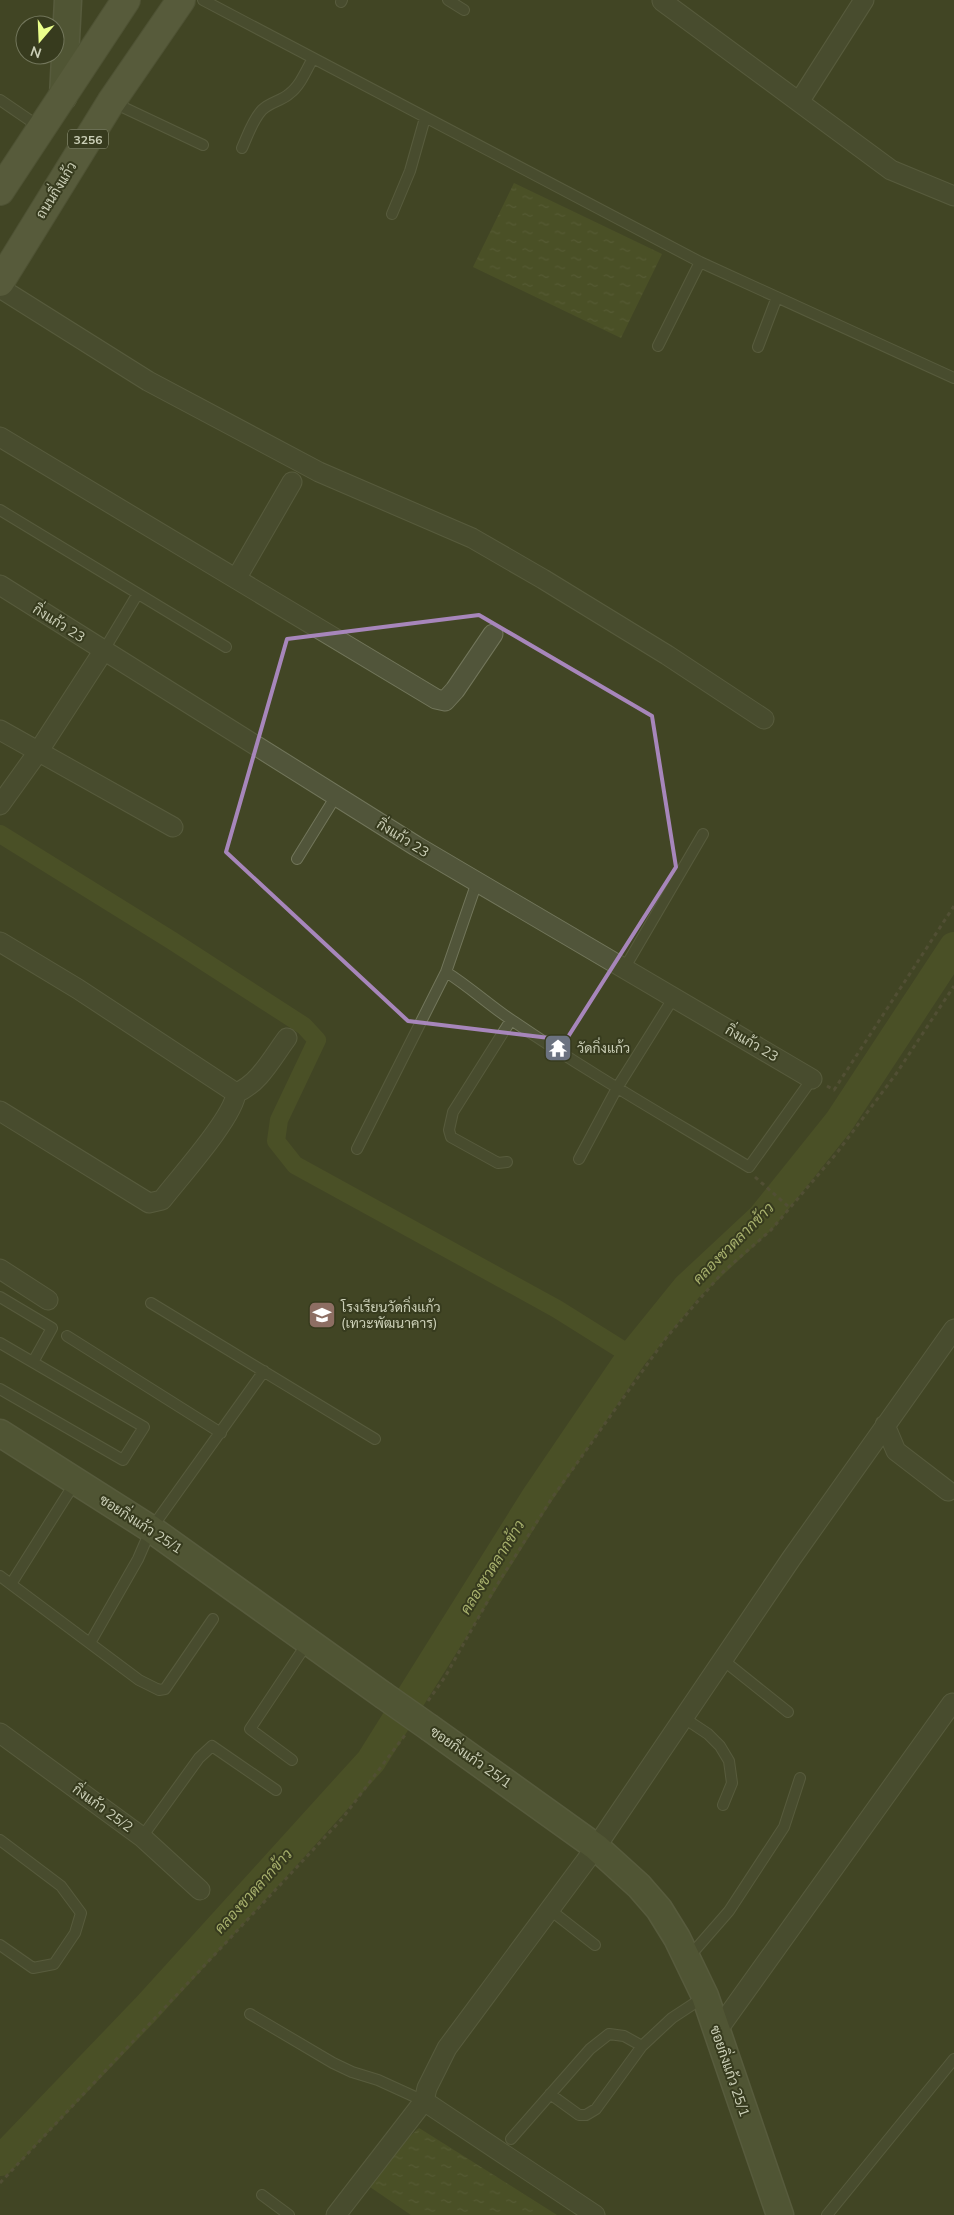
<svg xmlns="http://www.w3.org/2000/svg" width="954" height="2215" viewBox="0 0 954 2215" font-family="Mulish,Sarabun,sans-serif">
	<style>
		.water { fill: url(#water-ripples) }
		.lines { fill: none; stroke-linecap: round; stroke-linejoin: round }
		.canal { stroke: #565e29; stroke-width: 18 }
		.river { stroke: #565e29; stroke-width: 30 }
		.lane-casing { stroke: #72765b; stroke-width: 12 }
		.street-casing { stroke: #72765b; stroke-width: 21 }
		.secondary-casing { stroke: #72765b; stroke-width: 29 }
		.primary-casing { stroke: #5e6246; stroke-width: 30 }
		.path { stroke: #655b47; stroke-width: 3; stroke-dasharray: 4 4; stroke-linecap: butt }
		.lane { stroke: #51553a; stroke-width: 10 }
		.street { stroke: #51553a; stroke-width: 19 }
		.secondary { stroke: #636947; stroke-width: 26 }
		.primary { stroke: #717558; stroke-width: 28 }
		.secondary-bridge-casing { stroke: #72765b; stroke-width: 29; stroke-linecap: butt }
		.secondary-bridge { stroke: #636947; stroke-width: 26 }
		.marked { fill: none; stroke: #a786bb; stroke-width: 4; stroke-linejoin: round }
		.labels { text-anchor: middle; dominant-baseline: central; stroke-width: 4; stroke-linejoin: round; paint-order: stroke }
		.shield { fill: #373b1e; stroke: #9fa389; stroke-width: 1 }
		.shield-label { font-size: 12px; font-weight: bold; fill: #cbcfb7 }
		.street-label { font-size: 14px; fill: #cbcfb7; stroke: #373b1e }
		.poi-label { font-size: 14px; fill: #cbcfb7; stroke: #373b1e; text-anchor: start }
		.water-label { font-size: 15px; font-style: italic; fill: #a8b16d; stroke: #373b1e }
	</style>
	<defs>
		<pattern id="water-ripples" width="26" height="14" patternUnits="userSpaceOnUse" patternTransform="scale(1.25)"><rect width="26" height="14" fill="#565e29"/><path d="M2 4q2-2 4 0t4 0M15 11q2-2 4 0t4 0" fill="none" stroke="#6d7446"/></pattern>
	</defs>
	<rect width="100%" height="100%" fill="#424625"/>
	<path class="water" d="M514 183 662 254 621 338 473 267Z
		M419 2128 557 2215H411L370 2187 386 2157Z"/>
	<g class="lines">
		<path class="canal" d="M0 834 171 940 304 1026 317 1040 279 1120 276 1141 295 1165 557 1309 632 1356"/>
		<path class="river" d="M0 2161 146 2009 371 1761 535 1499 632 1356 687 1288 762 1218 839 1122 954 947"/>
		<g class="lane-casing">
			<path id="lane" d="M203 0 700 262 954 378
				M448 0 464 10
				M341 2 342 0
				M0 100 41 128
				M112 102 203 145
				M242 148C248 135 252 121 262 110 270 102 281 101 289 94 300 86 306 71 313 58
				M392 214 410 171 425 118
				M658 346 700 262
				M758 347 777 297
				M0 510 226 647
				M104 650 137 595
				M297 859 336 796
				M624 969 703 834
				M446 972C470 987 490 1006 513 1021 589 1073 670 1119 749 1167L812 1079
				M357 1149 446 972 477 882
				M579 1159 617 1088 674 997
				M507 1162 498 1163 451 1137 449 1130 453 1112 511 1020
				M0 1297 52 1328 33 1362
				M151 1303 375 1439
				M67 1336 221 1433
				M0 1343 144 1427 123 1460 0 1389
				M0 1576 139 1680 159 1690 165 1689 213 1619
				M11 1584 76 1481
				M90 1643 138 1559 151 1529 264 1371
				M723 1660 788 1712
				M684 1718 708 1734 720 1746 729 1761 732 1783 723 1805
				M292 1760 250 1729 308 1642
				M142 1837 199 1758 212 1746 276 1790
				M0 1840 61 1886 81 1913 75 1933 54 1964 33 1968 0 1945
				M549 1909 595 1945
				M688 1958 729 1911 784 1827 800 1778
				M250 2014 333 2063 352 2072 378 2080 424 2101
				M550 2094 579 2115H586L596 2109 642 2046 672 2018 704 1997
				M511 2139 590 2049 609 2034 624 2036 642 2046
				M262 2195 289 2215
				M827 2215 954 2059"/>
		</g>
		<g class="street-casing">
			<path id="street" d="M662 1 891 170 954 196
				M799 102 864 0
				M0 288 148 381 319 472 472 538 543 579 667 655 764 719
				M0 437 436 699 445 701 455 690 493 634
				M236 579 292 482
				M0 585 416 846 812 1079
				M0 730 173 827
				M0 805 38 752 104 650
				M0 942 78 989 236 1093C234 1117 178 1179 162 1200L149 1203 0 1111
				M236 1093C259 1084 272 1058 287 1038
				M0 1269 48 1300
				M885 1425 896 1451 948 1491
				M0 1733 142 1837 200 1890
				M717 2031 952 1703 954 1705
				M424 2101 595 2215
				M336 2215 424 2101 427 2088 447 2048 596 1847 791 1559 954 1329"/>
		</g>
		<g class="secondary-casing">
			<path id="secondary" d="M63 97 68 0
				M0 1433 151 1529 383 1695
				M430 1728 596 1847 639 1886 659 1909 677 1938 705 1996 780 2215"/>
		</g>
		<g class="primary-casing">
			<path id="primary" d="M0 191 126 0
				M0 282 111 102 181 0"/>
		</g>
		<path class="path" d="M827 1086 834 1090 954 906
			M755 1177 790 1208
			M428 1701 445 1677 495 1588 552 1498 666 1338 723 1272 771 1230 836 1154 896 1074 954 986
			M0 2183 342 1819 405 1735"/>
		<use href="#lane" class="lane"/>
		<use href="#street" class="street"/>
		<use href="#secondary" class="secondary"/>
		<use href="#primary" class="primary"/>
		<g class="secondary-bridge-casing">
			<path id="secondary-bridge" d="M383 1695 430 1728"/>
		</g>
		<use href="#secondary-bridge" class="secondary-bridge"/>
	</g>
	<path d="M0 0H954V2215H0ZM479 615 652 716 676 867 566 1040 408 1021 226 852 287 639Z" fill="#424625" fill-opacity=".55" fill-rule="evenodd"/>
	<path class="marked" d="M479 615 652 716 676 867 566 1040 408 1021 226 852 287 639Z"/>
	<defs>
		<g id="temple-square" transform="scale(1.4375)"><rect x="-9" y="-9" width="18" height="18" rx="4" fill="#6b7280" stroke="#373b1e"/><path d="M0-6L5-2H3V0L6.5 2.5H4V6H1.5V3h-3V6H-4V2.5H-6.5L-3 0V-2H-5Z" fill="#fff"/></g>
		<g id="school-square" transform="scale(1.4375)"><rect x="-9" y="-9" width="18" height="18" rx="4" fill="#8d6e63" stroke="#373b1e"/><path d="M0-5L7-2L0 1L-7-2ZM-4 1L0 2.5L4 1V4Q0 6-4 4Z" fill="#fff"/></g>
	</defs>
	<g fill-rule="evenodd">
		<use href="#temple-square" x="558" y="1048"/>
		<use href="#school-square" x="322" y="1315"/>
	</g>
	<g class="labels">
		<rect class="shield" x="68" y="129.5" width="40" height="19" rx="4"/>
		<g class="shield-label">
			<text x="88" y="139">3256</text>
		</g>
		<g class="street-label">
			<text transform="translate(56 190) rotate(-58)">ถนนกิ่งแก้ว</text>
			<text transform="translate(59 623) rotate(32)">กิ่งแก้ว 23</text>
			<text transform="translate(403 838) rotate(32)">กิ่งแก้ว 23</text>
			<text transform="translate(752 1043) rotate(30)">กิ่งแก้ว 23</text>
			<text transform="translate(141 1524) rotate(33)">ซอยกิ่งแก้ว 25/1</text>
			<text transform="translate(471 1757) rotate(35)">ซอยกิ่งแก้ว 25/1</text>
			<text transform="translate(103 1808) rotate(36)">กิ่งแก้ว 25/2</text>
			<text transform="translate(730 2071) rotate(71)">ซอยกิ่งแก้ว 25/1</text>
		</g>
		<g class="poi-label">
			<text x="577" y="1048">วัดกิ่งแก้ว</text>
			<text x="341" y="1307">โรงเรียนวัดกิ่งแก้ว<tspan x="341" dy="16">(เทวะพัฒนาคาร)</tspan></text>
		</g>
		<g class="water-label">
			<text transform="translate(733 1243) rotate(-45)">คลองชวดลากข้าว</text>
			<text transform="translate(492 1567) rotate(-58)">คลองชวดลากข้าว</text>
			<text transform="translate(253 1891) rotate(-48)">คลองชวดลากข้าว</text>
		</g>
	</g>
	<g transform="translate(40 40) rotate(199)"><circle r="24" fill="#373b1e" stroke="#72765b"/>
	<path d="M0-4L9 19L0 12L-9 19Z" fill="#ebff8c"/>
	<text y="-8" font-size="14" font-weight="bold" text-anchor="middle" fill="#cbcfb7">N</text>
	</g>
</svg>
